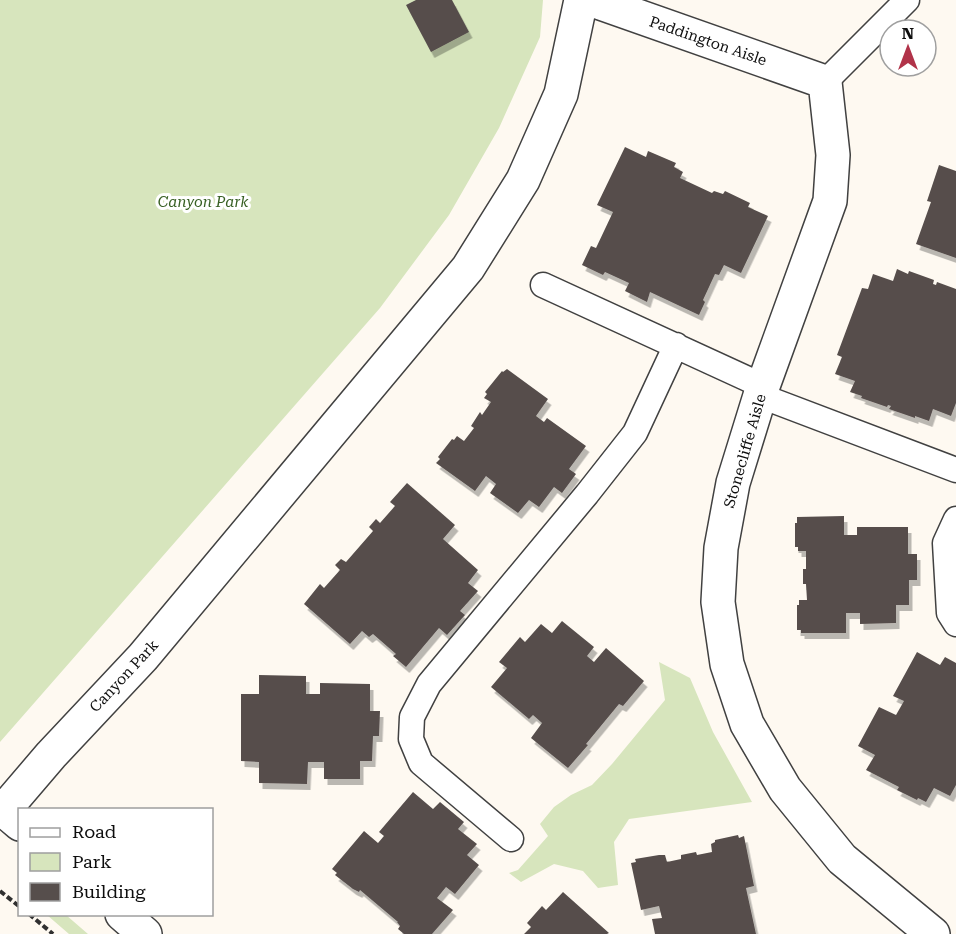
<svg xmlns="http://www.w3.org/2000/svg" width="956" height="934" viewBox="0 0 956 934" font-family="'Roboto Serif',serif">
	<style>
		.green { fill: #d7e5bd }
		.building { fill: #564e4c; filter: url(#shadow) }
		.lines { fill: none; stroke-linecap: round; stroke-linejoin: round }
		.service-casing { stroke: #414141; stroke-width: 27 }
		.minor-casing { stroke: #414141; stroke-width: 36 }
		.tertiary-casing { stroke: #414141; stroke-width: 36 }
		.path { stroke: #303030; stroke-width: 4; stroke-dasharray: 6 3; stroke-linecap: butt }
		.service { stroke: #fff; stroke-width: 24 }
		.minor { stroke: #fff; stroke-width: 33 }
		.tertiary { stroke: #fff; stroke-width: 33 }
		.labels { text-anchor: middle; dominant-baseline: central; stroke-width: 6; stroke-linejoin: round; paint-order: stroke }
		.street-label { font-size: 15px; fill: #0e0e0e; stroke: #fff }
		.park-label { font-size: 15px; font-style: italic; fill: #386024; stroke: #fff }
	</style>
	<defs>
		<filter id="shadow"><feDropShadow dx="3.5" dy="6" stdDeviation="0" flood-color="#0004"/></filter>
	</defs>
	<rect width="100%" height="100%" fill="#fef9f1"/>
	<path class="green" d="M0 0H543L540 37 499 128 449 215 380 308 0 742Z
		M659 662 690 678 713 732 752 802 629 819 614 842 618 885 598 888 583 871 554 864 521 882 509 873 518 870 548 836 540 824 554 807 571 795 592 785 612 764 665 700Z
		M47 915H66L88 934H69Z"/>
	<path class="building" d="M416 0H452L469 32 431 52 406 5Z
		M625 147 646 157 648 151 676 163 674 167 683 172 680 178 712 193 714 191 723 194 725 191 750 203 748 207 768 216 741 273 724 265 719 275 715 274 703 300 705 302 699 315 650 292 647 302 625 291 629 283 605 272 603 275 582 265 591 246 596 248 613 212 597 205Z
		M939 165 956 171V258L916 244 931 202 927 201Z
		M897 269 908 274 909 271 934 280 933 284 936 285 937 282 956 289V403L951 416 933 409 929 421 915 416V418L889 409 891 406 888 405 887 407 861 398 862 396 850 392 855 381 835 374 842 357 837 355 862 288 868 289 873 274 893 281Z
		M507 369 548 399 536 416 544 422 547 418 586 446 569 469 576 474 562 493 554 487 539 507 529 500 518 513 490 493 496 484 486 476 475 491 436 463 440 459 438 457 452 439 454 440 457 436 464 441 474 428 471 426 480 412 482 415 491 402 484 398 487 394 485 392 502 371 503 372Z
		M407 483 455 525 443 539 478 570 468 583 478 591 460 611 465 615 447 635 439 628 406 667 393 656 396 654 373 634 369 637 362 631 350 644 304 604 320 584 324 588 340 570 335 565 341 559 346 562 373 531 369 527 376 519 380 523 395 506 390 502Z
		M844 516V535H857V527H908V554H917V580H909V605H896V623L860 624V613H846V633H801V630H797V605H799V600H807L806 584H803V569H806V551H798V547H795V523H797V517Z
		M562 621 594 647 587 656 594 662 606 648 644 681 623 706 619 704 586 744 588 745 568 768 531 738 542 723 533 715 529 719 491 687 507 668 499 662 520 637 525 642 541 624 552 633Z
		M917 652 940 665 945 657 956 663V785L950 796 934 788 926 802 918 798 917 800 897 790 899 787 866 770 875 755 858 746 879 707 896 715 904 701 893 696Z
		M259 675 306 676V694H320V683L370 684V711H380L379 736H373L372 761H360V779H324V762H308L307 784 259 783V762L241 761V694H259Z
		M413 792 433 809 440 802 464 822 458 829 477 844 467 855 479 865 455 894 446 887 437 898 453 910 432 934H404L398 929 400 926 397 922H398L360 890 359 892 353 889 335 875 337 873 332 869 364 831 378 843 384 836 379 832Z
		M738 835 739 838 744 836 754 886 746 888 756 934H655L652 919 662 918 659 906 641 910 631 863 636 862 635 859 659 855H665L667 862 681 859V855L696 852 697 855 712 852 711 844 715 842V840Z
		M563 892 609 933 607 934H524L531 927 527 923 542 906 546 910Z"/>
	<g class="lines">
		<g class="service-casing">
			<path id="service" d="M825 82 907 0
				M543 285 763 386
				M761 396 956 470
				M956 519 945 543 949 613 956 624
				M511 839 421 763 411 739 412 717 429 684 587 494 635 433 676 345"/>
		</g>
		<g class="minor-casing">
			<path id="minor" d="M592 0 825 82 833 155 830 201 763 386 733 483 721 548 718 602 727 664 747 724 785 789 842 859 933 934
				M4 810 51 755 143 657 468 268 523 180 561 94 581 0"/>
		</g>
		<g class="tertiary-casing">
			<path id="tertiary" d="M0 807 20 824
				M122 914 145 934"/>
		</g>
		<path class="path" d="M0 891 20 907
			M29 914 53 934"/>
		<use href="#service" class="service"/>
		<use href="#minor" class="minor"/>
		<use href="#tertiary" class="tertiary"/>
	</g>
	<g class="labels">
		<g class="street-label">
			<text transform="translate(708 41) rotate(19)">Paddington Aisle</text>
			<text transform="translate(745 451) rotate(-74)">Stonecliffe Aisle</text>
			<text transform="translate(124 676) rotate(-47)">Canyon Park</text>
		</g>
		<g class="park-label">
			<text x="203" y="202">Canyon Park</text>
		</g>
	</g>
	<rect x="18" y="808" width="195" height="108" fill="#ffffff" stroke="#9f9f9f" stroke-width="1.5"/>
	<rect x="30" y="828" width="30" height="9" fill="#ffffff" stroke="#9f9f9f" stroke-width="1.5"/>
	<text x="72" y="838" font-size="18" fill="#0e0e0e">Road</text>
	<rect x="30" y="853" width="30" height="18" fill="#d7e5bd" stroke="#9f9f9f" stroke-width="1.5"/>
	<text x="72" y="868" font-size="18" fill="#0e0e0e">Park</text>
	<rect x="30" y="883" width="30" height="18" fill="#564e4c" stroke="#9f9f9f" stroke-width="1.5"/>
	<text x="72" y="898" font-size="18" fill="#0e0e0e">Building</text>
	<g transform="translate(908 48)"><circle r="28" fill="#ffffff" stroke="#9f9f9f" stroke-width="1.5"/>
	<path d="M0-4.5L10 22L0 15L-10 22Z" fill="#b13349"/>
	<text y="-9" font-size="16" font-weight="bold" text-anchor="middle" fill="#0e0e0e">N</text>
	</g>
</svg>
